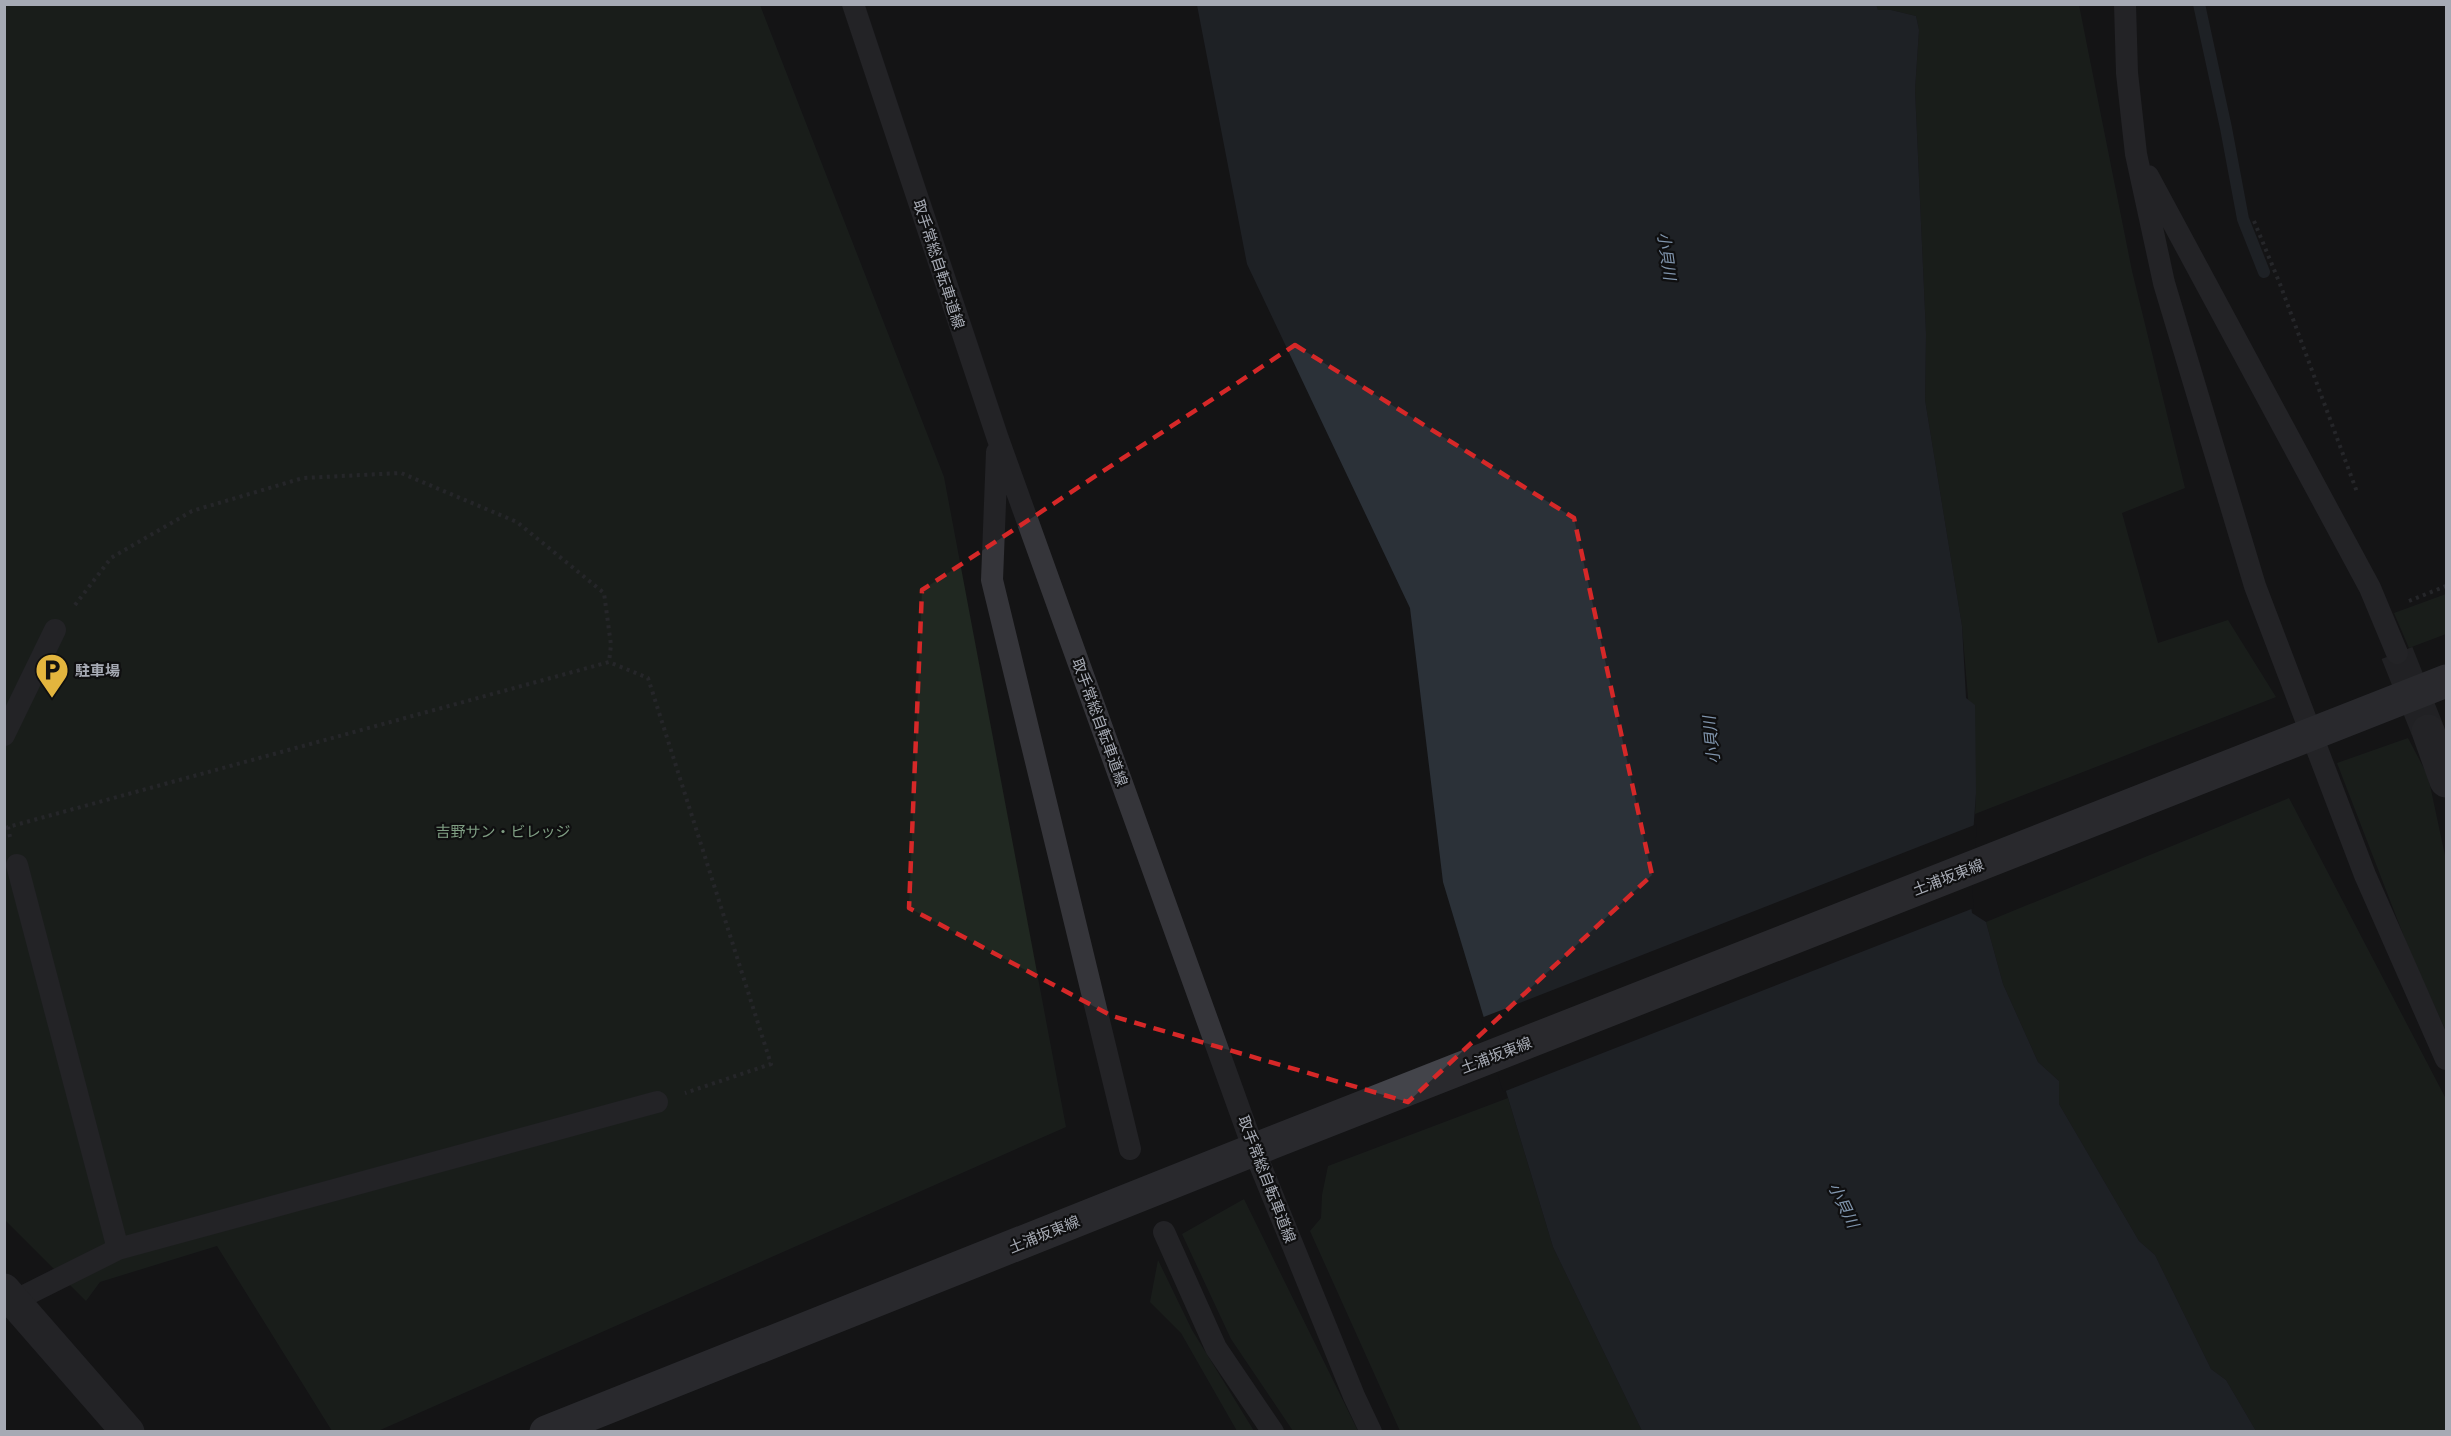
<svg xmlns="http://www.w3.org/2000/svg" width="2451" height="1436" viewBox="0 0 2451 1436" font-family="Quicksand,'Noto Sans JP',sans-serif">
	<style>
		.green { fill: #202821 }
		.water { fill: #2b3138 }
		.pier { fill: #141415 }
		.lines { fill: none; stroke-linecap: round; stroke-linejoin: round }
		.stream { stroke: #2b3138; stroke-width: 12 }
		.minor-tunnel { stroke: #313235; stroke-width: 33; stroke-dasharray: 33 16; stroke-linecap: butt }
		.path { stroke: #3b3c41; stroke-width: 4; stroke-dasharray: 3 4.5; stroke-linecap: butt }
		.service { stroke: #35353a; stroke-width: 22 }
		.minor { stroke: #35353a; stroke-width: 33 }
		.secondary { stroke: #43444a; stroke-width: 33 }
		.marked { fill: none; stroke: #d62828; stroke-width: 4.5; stroke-dasharray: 12 8; stroke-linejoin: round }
		.labels { text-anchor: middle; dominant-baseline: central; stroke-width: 4.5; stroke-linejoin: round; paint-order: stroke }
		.street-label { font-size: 15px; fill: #a6aab4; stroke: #0f0f10 }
		.poi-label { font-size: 15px; font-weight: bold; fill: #a6aab4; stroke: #0f0f10; text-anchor: start }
		.park-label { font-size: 15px; fill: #7f9e83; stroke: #0f0f10 }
		.water-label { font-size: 16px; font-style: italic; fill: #8095ad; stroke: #0f0f10 }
	</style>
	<rect width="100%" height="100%" fill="#141415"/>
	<path class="green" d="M4 5H760L944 477 1066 1127 378 1431H332L217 1246 100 1282 86 1301 5 1220Z
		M1876 5H2079L2132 271 2185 488 2122 513 2158 643 2228 620 2276 697 1975 814 1976 793 1962 626 1925 400 1926 334 1915 90 1919 30 1916 16 1891 10H1878Z
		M2446 594V634L2409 648 2394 613Z
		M2408 738 2428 776 2446 860V1031L2413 960 2337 763Z
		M2289 798 2446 1099V1431H2256L2226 1380 2211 1369 2155 1255 2139 1241 2059 1104V1081L2038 1062 2003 984 1986 922Z
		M1508 1098 1553 1247 1642 1431H1400L1310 1231 1321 1218 1322 1195 1328 1166Z
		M1244 1199 1358 1431H1293L1231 1339 1182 1234Z
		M1158 1260 1192 1330 1254 1431H1237L1181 1333 1150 1302Z"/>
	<path class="water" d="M1876 4 1878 10H1891L1916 16 1919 30 1915 90 1926 334 1925 400 1962 626 1966 698 1975 705 1976 793 1969 890 1972 913 1986 922 2003 984 2038 1062 2059 1081V1104L2139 1241 2155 1255 2211 1369 2226 1380 2256 1431H1642L1553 1247 1443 882 1410 608 1247 264 1197 5Z"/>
	<path class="pier" d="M1977 824 1972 890 1974 908 1503 1092 1481 1018Z"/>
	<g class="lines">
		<path class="stream" d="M2199 4 2226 128 2243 219 2264 272"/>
		<path class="minor-tunnel" d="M2397 653 2428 731"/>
		<path class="path" d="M2254 221 2280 284 2357 492
			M2409 601 2446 586
			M75 605 111 558 192 511 303 478 401 473 517 522 604 593 611 645 609 662
			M10 837 8 827 609 662 648 678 771 1064 685 1093"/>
		<path class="service" d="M853 4 998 439 1254 1150 1354 1396 1371 1432
			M2125 4 2127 73 2136 154 2164 283 2255 586 2365 875 2446 1059
			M2148 176 2370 588 2397 653
			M997 452 992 580 1130 1149
			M4 735 55 630
			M17 865 118 1249
			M1164 1232 1216 1348 1273 1432
			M14 1301 118 1249 657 1102"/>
		<path class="minor" d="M2428 731 2446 781
			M4 1290 128 1432"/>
		<path class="secondary" d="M546 1432 1271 1143 2446 681"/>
	</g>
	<path d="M0 0H2451V1436H0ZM1295 345 1574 518 1652 875 1408 1102 1112 1016 909 908 922 590Z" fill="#141415" fill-opacity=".55" fill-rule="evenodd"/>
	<path class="marked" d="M1295 345 1574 518 1652 875 1408 1102 1112 1016 909 908 922 590Z"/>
	<defs>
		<g id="parking-pin" transform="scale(1.725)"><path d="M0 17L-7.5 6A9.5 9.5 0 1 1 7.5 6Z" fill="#e3b53e" stroke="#0f0f10"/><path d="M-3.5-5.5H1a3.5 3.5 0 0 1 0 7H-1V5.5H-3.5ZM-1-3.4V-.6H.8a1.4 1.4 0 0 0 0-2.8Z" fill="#111"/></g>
	</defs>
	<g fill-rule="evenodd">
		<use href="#parking-pin" x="52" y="670"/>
	</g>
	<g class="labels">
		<g class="street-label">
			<text transform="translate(939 264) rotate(72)">取手常総自転車道線</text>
			<text transform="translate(1100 722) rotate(70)">取手常総自転車道線</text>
			<text transform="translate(1948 877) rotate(-21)">土浦坂東線</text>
			<text transform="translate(1496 1055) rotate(-21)">土浦坂東線</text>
			<text transform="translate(1267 1179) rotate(69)">取手常総自転車道線</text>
			<text transform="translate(1044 1234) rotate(-22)">土浦坂東線</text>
		</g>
		<g class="poi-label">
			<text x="75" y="670">駐車場</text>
		</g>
		<g class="park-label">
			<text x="503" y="831">吉野サン・ビレッジ</text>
		</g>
		<g class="water-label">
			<text transform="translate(1667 256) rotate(82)">小貝川</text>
			<text transform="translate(1711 740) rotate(-96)">小貝川</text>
			<text transform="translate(1844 1205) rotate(64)">小貝川</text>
		</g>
	</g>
	<rect width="2451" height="1436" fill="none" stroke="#a6aab4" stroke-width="12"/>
</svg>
